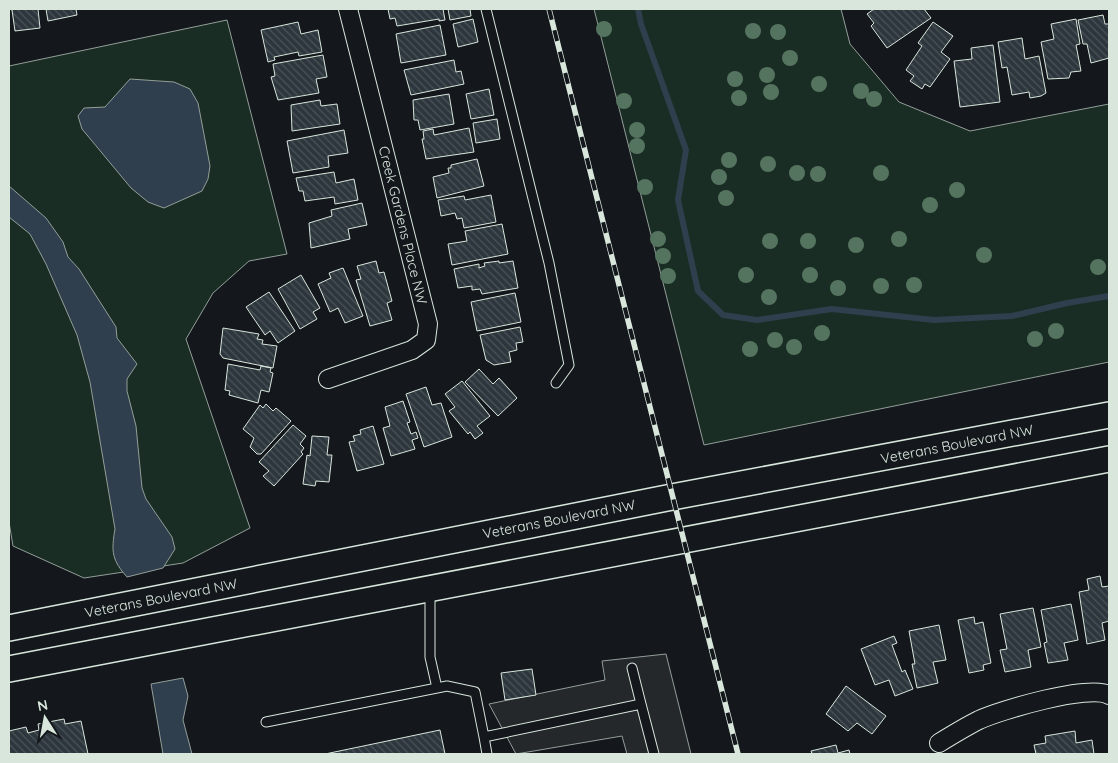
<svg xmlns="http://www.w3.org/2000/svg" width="1118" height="763" viewBox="0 0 1118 763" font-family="Quicksand,sans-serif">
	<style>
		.park { fill: #1a2d24; stroke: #939e99 }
		.parking { fill: #24282b; stroke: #939e99 }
		.water { fill: #2f3f4d; stroke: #939e99 }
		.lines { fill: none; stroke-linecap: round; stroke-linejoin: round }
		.stream { stroke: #2f3f4d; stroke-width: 6 }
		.building { fill: url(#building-back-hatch); stroke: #d8e6dc }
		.service-casing { stroke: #d8e6dc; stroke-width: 11 }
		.minor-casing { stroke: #d8e6dc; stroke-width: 20 }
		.secondary-casing { stroke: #d8e6dc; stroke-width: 28 }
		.service { stroke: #14181c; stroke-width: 9 }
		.minor { stroke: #14181c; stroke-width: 18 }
		.secondary { stroke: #14181c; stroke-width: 25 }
		.rail-casing { stroke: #d8e6dc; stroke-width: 5.5 }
		.rail { stroke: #14181c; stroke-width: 4; stroke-dasharray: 11; stroke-linecap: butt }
		.tree { fill: #55745f }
		.labels { text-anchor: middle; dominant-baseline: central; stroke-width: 4; stroke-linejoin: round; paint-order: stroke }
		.street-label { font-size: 14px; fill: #d8e6dc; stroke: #14181c }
	</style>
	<defs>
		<pattern id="building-back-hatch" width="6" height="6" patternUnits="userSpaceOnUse" patternTransform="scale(1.25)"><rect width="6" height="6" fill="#2c363c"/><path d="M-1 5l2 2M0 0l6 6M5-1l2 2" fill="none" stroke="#4a5358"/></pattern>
	</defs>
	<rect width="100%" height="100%" fill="#14181c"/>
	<path class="park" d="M594 9H841L850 44 899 102 970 131 1109 104V362L704 445Z
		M227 20 287 254 249 261 213 293 186 339 250 528 183 563 84 578 13 546 9 522V66Z"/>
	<path class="parking" d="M666 654 691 754H627L622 736 516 754 489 704 605 680 602 661Z"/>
	<path class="water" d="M130 79 174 82 190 89 198 103 210 166 208 179 202 191 164 208 148 202 131 188 92 141 82 129 78 116 84 108 105 107Z
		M9 186 46 218 63 242 68 257 79 269 116 327 117 338 137 364 127 379V391L136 426 142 488 146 499 172 537 175 549 163 568 127 577C112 560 111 552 115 529L90 382 77 335 46 264 30 234 9 217Z
		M183 678 188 696 183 720 192 754H163L151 684Z"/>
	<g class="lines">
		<path class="stream" d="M638 9 641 24 686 150 678 200 698 291 723 315 757 320 832 309 934 320 1012 316 1067 303 1109 296"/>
	</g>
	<path class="building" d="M9 9H38L40 28 15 31 12 10Z
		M46 9H76L77 15 48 21Z
		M388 9H443L445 20 439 21V19L397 26 395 18 390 19Z
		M448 9H470L471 16 450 20Z
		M874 9H924L931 18 887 48 871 26 874 23 867 14Z
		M1103 15 1105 24H1109V58L1091 63 1087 44H1083L1078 20Z
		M473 19 478 42 458 47 453 24Z
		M1076 19 1080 44 1076 45 1081 71 1071 72 1069 78 1048 79 1041 42 1054 39 1051 24Z
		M298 22 301 34 318 30 322 52 299 56 298 52 274 57 275 60 268 62 261 30Z
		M933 22 953 36 941 52 950 59 930 87 925 84 922 89 910 81 914 76 906 70 922 46 918 43Z
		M440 25 446 55 401 63 396 34Z
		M1022 38 1025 59 1039 56 1046 93 1041 96 1030 98 1029 92 1012 95 1007 67 1002 68 998 42Z
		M993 45 1000 102 960 107 954 61 972 59 971 48Z
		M323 55 327 77 316 79 319 93 278 100 271 77 275 76 273 64Z
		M454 60 456 72 461 71 464 84 411 95 404 70Z
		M489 89 494 115 471 119 466 94Z
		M449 94 454 124 420 130 418 120H414L413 100Z
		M320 100 321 106 337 104 340 124 292 131 291 105Z
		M497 119 500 139 476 143 473 123Z
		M469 128 474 152 426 159 422 139H424L423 131 433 129 434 135Z
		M344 130 348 153 328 156 329 167 293 173 287 141Z
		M477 159 484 186 437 198 433 177 449 173 448 168H451V165Z
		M334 172 336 183 354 179 358 200 335 204 334 197 305 201 303 191H299L296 178Z
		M491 195 496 222 464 228 462 218 457 219 455 213 441 216 438 200 464 196 465 200Z
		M362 203 367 225 348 229 350 239 311 248 309 223 332 216 331 210Z
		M502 224 508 254 452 265 448 244 467 241 465 231Z
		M376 261 379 273 384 272 392 301 387 303 392 320 370 326 356 280 361 279 357 266Z
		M499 261V263L513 261 518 288 482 294 480 289 472 290V286L458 288 454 269 479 264V268L485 266 484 263Z
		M343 268 363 316 345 323 338 308 330 312 318 284 331 278 329 273Z
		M301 275 320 308 313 312 317 319 300 329 278 289Z
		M269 292 295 331 278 343 270 331 265 335 246 307Z
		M515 293 521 322 477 331 471 302Z
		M520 327 523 342 516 343 517 350 509 352 511 362 494 365 486 360 480 335Z
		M223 328 259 334 257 339 263 340 262 344 277 346 273 368 223 358 220 354Z
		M228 364 260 370 261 366 271 368 270 372 273 373 269 392 261 390 258 403 229 395 230 391 225 390Z
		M479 369 493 384 499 378 517 398 498 416 465 382Z
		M462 381 490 416 477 426 483 433 475 439 470 432 468 434 449 411 455 407 445 394Z
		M426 387 432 405 441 403 452 437 424 447 406 394Z
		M403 401 410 422 407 423 411 434 416 432 418 438 412 440 415 449 391 456 383 428 390 426 385 407Z
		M266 404 273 411 276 408 291 421 261 454H257L250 447 254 438 243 429 260 405 263 408Z
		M293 425 306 436 300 444 304 448 301 452 303 454 274 486 263 476 269 471 259 462Z
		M373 426 384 464 357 471 349 442 355 441 353 436 361 434 360 430Z
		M312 436 329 437 327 455H332L329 482 316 481 315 486 303 484 307 455 310 456Z
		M1100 576 1102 587 1109 586V621L1102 623 1105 640 1087 644 1079 592 1089 590 1087 579Z
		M1071 604 1078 640 1064 643 1068 660 1048 663 1044 643 1047 642 1041 610Z
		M1033 608 1041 647 1028 650 1031 667 1005 672 1000 650 1007 649 1000 614Z
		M974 617 975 624 983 622 991 663 983 665 984 670 969 673 958 620Z
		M939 625 946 660 933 662 938 683 917 688 912 664H915L909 631Z
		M894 636 897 643 892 645 902 672 905 670 913 689 895 696 889 680 875 685 861 649Z
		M532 669 536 695 505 700 501 673Z
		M846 686 886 716 872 734 857 723 848 731 826 714Z
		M64 719 65 724 81 721 88 754H9V731L26 727 28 733 39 730 38 724Z
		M440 730 445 754H325Z
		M1075 731 1076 743 1092 740 1094 754H1036L1034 745 1046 743 1045 736Z
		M836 745 838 753 849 750 850 754H812L811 751Z"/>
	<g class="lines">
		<g class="service-casing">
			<path id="service" d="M486 9 549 263 569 365 556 383
				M430 591V657L437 688
				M632 668 641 704
				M266 722 447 686 475 692 484 737
				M487 754 484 737 641 704 654 754"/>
		</g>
		<g class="minor-casing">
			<path id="minor" d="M328 379 412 350 426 340 428 324 348 9
				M939 743C952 735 965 727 979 720 1001 710 1089 684 1109 695"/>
		</g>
		<g class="secondary-casing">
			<path id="secondary" d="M9 628 672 497 1109 415
				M9 669 1109 459"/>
		</g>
		<use href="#service" class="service"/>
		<use href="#minor" class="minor"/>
		<use href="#secondary" class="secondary"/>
		<g class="rail-casing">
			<path id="rail" d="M549 9 738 754"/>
		</g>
		<use href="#rail" class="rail"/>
	</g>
	<g class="tree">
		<circle cx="604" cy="29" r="8"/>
		<circle cx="753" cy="31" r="8"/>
		<circle cx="778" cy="32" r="8"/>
		<circle cx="790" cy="58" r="8"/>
		<circle cx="767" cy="75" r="8"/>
		<circle cx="735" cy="79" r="8"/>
		<circle cx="819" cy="84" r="8"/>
		<circle cx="861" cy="91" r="8"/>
		<circle cx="771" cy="92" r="8"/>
		<circle cx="739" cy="98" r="8"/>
		<circle cx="874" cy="99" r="8"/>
		<circle cx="624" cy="101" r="8"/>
		<circle cx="637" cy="130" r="8"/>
		<circle cx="637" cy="146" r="8"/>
		<circle cx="729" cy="160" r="8"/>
		<circle cx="768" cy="164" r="8"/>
		<circle cx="797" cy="173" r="8"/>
		<circle cx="881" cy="173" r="8"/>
		<circle cx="818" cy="174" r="8"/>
		<circle cx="719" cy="177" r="8"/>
		<circle cx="645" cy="187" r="8"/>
		<circle cx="957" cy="190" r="8"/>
		<circle cx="726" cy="198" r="8"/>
		<circle cx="930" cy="205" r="8"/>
		<circle cx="658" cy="239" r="8"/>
		<circle cx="899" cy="239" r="8"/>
		<circle cx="770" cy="241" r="8"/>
		<circle cx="808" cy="241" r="8"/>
		<circle cx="856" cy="245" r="8"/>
		<circle cx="984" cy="255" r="8"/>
		<circle cx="663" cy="256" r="8"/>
		<circle cx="1098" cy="267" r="8"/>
		<circle cx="746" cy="275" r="8"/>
		<circle cx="810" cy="275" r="8"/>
		<circle cx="668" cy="276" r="8"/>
		<circle cx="914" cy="285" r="8"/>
		<circle cx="881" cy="286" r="8"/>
		<circle cx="838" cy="288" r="8"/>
		<circle cx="769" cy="297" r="8"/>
		<circle cx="1056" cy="331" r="8"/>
		<circle cx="822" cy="333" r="8"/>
		<circle cx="1035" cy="339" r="8"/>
		<circle cx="775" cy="340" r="8"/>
		<circle cx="794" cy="347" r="8"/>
		<circle cx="750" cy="349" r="8"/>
	</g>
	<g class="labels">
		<g class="street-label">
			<text transform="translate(403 225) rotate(76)">Creek Gardens Place NW</text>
			<text transform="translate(957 444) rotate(-11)">Veterans Boulevard NW</text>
			<text transform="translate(559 519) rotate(-11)">Veterans Boulevard NW</text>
			<text transform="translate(161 598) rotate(-11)">Veterans Boulevard NW</text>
		</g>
	</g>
	<rect width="1118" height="763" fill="none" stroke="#d8e6dc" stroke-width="20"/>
	<g transform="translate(45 718) rotate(349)" stroke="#14181c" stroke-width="4" paint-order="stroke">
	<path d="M0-4L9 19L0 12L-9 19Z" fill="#d8e6dc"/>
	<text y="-8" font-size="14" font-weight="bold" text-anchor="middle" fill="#d8e6dc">N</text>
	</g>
</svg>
